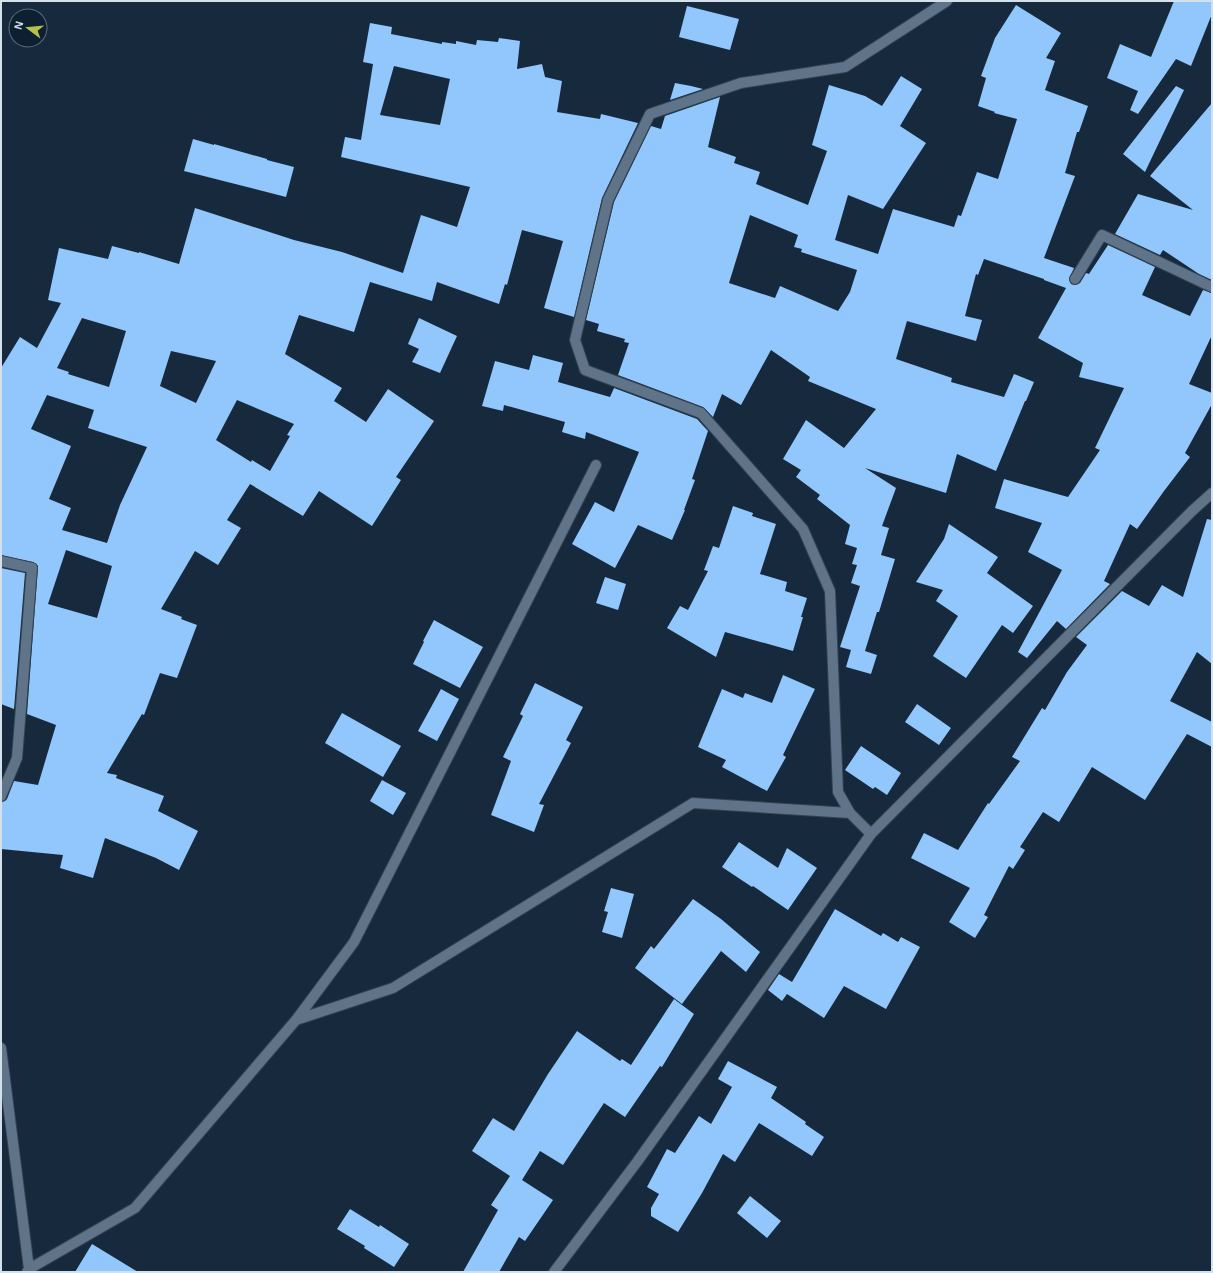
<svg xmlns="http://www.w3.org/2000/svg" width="1213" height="1273" viewBox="0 0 1213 1273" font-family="Arial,sans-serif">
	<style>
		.building { fill: #91c7fc; fill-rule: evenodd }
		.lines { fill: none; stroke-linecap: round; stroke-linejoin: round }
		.street-casing { stroke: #344352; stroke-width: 12 }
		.street { stroke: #5f7489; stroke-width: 10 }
	</style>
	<rect width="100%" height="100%" fill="#17293c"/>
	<path class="building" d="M1174 1H1212V14L1191 66 1176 59 1138 114 1130 110 1138 91 1107 78 1120 44 1151 57Z
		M1016 5 1061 33 1046 58 1055 61 1045 90 1088 106 1079 132H1077L1065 173 1075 176 1044 258 1074 268 1069 279 1071 284 1075 285 1080 283 1086 273 1089 274 1108 245 1155 267 1142 295 1190 316 1203 290 1212 293V335L1189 384 1212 393V404L1185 453 1190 457 1164 491 1137 529 1130 524 1104 581 1110 584 1066 629 1057 621 1027 658 1018 652 1062 570 1028 552 1042 523 995 508 1004 479 1068 497 1100 450 1095 448 1124 388 1079 377 1083 363 1038 338 1066 288 1044 280V279L984 259 978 275 976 274 965 316 982 320 976 341 907 321 896 359 952 378 951 382 1004 397 1014 374 1034 382 1026 401H1025L996 471 957 454 946 493 865 468 896 488 882 526 889 528 881 555 895 559 879 612H877L865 651 877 655 871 674 846 667 851 650 840 647 860 586 851 583 857 565 852 564 857 548 845 544 850 525 817 499 820 495 796 477 801 470 783 459 806 420 844 448 876 409 808 381 810 377 771 350 741 405 722 394 713 417 703 407 618 375 629 343 624 342 625 339 597 331 599 324 586 320 614 202 651 126 661 129 665 116 720 97 708 147 736 157 734 163 760 172 756 184 808 205 827 151 812 145 829 85 865 96 882 106 901 76 922 89 900 126 926 143 883 209 848 195 835 240 878 254 893 209 954 227 958 215 961 216 977 172 998 179 1017 119 994 113 995 112 978 106 986 78 981 76 995 38ZM750 215 798 235 794 247 802 249 801 252 857 270 850 292 838 311 780 286 775 298 729 283Z
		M687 6 739 19 730 50 679 37Z
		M370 23 392 27 391 34 442 44V42L456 44V41L476 45 477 40 498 42 499 38 520 41 517 69 542 64 545 77 562 81 557 112 600 119 601 114 638 123 602 198 574 317 544 308 563 241 522 230 507 285 505 284 499 304 437 282 432 301 370 282 354 332 299 315 285 354 342 388 334 401 366 422 388 389 434 421 396 477 401 480 372 526 319 491 303 516 250 484 227 520 241 528 218 565 195 551 161 609 182 617 181 619 197 625 177 678 160 673 144 715 142 714 107 773 117 775 116 778 164 796 158 811 198 831 179 870 156 858 105 838 93 878 60 868 63 855 1 849V802L5 801 7 799 14 781 38 785 56 725 27 714 38 566 33 562 1 555V368L20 337 37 348 61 303 48 300 59 248 108 259 112 246 139 253V252L179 264 195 208 294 240 342 252 403 273 421 215 457 227 470 187 341 157 345 137 361 140 373 64 363 62ZM394 66 450 79 440 125 380 115ZM82 318 126 331 109 387 68 374 69 372 57 368ZM171 351 216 361 196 403 160 386ZM47 395 94 410 88 428 147 447 120 505 107 543 62 530 71 508 49 499 71 446 31 429ZM237 400 294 424 287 435 290 436 270 471 252 460 251 462 216 440ZM66 550 112 566 97 618 48 604Z
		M675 83 691 86 703 89 670 100Z
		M1176 86 1184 90 1145 172 1123 154Z
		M1212 103V280L1199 274 1163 250 1160 255 1115 234 1138 194 1193 210 1150 176Z
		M193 139 214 145V144L267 159V160L294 167 286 197 184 171Z
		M419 318 457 336 440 373 412 362 419 349 408 344Z
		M533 355 563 363 558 382 610 397 614 388 697 419 708 431 692 479 695 480 684 510H685L672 540 638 525 615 568 572 544 595 502 614 512 639 452 586 432 585 439 562 432 565 422 504 405 503 411 482 406 495 361 529 370Z
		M733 506 753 513 752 516 776 524 760 574 787 582 785 591 807 598 801 617H803L793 651 725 632 716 657 667 628 680 606 688 610 708 571 704 570 713 546 719 548Z
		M1207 519 1212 520V664L1197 652 1170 701 1212 722V747L1187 734 1145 800 1092 767 1059 822 1043 812 1020 847 1025 850 1013 869 1009 866 984 915 988 917 975 938 949 922 970 888 911 858 924 833 958 850 988 803 989 804 1020 761 1012 757 1042 708 1045 710 1067 672 1087 645 1076 637 1122 591 1149 606 1162 585 1183 597Z
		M949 524 998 557 987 573 1033 606 1013 633 1002 625 966 678 933 656 958 616 936 601 943 590 916 582 944 539Z
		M1 568 25 573 14 709 1 704Z
		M605 577 626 584 618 610 596 603Z
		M434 620 483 647 460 688 413 664 424 642 423 641Z
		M783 675 815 689 783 755 786 757 767 791 722 767 726 760 698 747 722 689 743 698 745 693 772 703Z
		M535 683 583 707 566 740 571 743 539 804 544 805 534 832 491 815 511 761 503 757 523 716 520 714Z
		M441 689 459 699 437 741 418 731Z
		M917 704 951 728 939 745 905 722Z
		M342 713 401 746 383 777 325 743Z
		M861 746 901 773 887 795 875 787 873 789 845 770Z
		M382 780 406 793 393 815 370 801Z
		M739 842 778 868 787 848 817 868 788 910 753 886 752 887 722 867Z
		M611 888 634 894 622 938 602 932 608 912 604 911Z
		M693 899 721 919 760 952 746 972 721 951 682 1004 635 968 651 946 654 949Z
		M835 909 881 936 883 933 898 942 901 937 920 947 886 1009 844 986 824 1018 787 994 782 1001 768 990 779 974 792 982Z
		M674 999 694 1014 662 1067 660 1066 625 1117 604 1103 563 1165 540 1151 522 1180 553 1200 525 1241 519 1237 499 1272H463L498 1210 491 1205 510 1176 472 1151 493 1118 514 1131 548 1074 577 1031 620 1061 622 1059 631 1065Z
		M728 1061 777 1087 771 1098 806 1122 805 1124 824 1137 812 1156 759 1123 735 1162 723 1154 702 1193 678 1232 651 1216V1208L659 1194 647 1187 667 1149 675 1153 699 1116 711 1124 732 1087 718 1079Z
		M750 1196 781 1221 767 1238 737 1213Z
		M350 1209 379 1227 380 1225 409 1244 394 1267 364 1248 365 1246 337 1229Z
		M92 1244 138 1272H75Z"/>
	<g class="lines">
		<g class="street-casing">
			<path id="street" d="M1075 279 1102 235 1212 287
				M1 561 32 568 17 758 1 796
				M850 813 838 792 830 591 803 529 701 413 585 370 575 340 608 200 650 114 741 83 845 67 947 1
				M296 1020 393 988 693 803 850 813 871 834
				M1 1048 29 1269 27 1272
				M29 1269 135 1208 296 1020 354 942 596 465
				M554 1272 637 1162 871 834 1192 511 1212 493"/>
		</g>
		<use href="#street" class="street"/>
	</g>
	<rect width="1213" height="1273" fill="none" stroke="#d4e0ec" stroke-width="4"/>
	<g transform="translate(28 28) rotate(286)"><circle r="19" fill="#0d2031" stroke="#5d6d7c"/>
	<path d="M0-3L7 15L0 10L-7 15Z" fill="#b8c147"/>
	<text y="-6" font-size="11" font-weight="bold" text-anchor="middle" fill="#d4e0ec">N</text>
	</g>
</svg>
